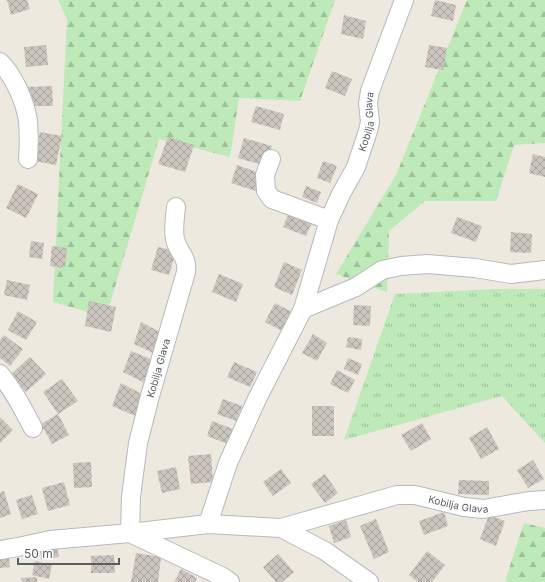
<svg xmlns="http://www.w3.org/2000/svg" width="545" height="582" viewBox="0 0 545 582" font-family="Inter,sans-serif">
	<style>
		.grass { fill: url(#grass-tufts) }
		.forest { fill: url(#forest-firs) }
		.building { fill: url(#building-cross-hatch) }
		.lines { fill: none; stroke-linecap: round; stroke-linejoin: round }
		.minor-casing { stroke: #b5b9be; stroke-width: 20 }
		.minor { stroke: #fff; stroke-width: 18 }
		.labels { text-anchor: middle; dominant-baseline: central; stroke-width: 3; stroke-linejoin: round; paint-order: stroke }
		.street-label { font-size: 10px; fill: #585e63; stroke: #fff }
	</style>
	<defs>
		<pattern id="grass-tufts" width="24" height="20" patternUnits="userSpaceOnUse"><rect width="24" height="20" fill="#bee9b8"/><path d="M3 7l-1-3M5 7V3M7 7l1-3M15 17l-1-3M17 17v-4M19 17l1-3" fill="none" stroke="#9dc099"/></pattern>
		<pattern id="forest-firs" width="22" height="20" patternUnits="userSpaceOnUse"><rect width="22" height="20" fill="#bee9b8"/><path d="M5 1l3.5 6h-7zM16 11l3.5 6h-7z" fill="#9dc099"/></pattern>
		<pattern id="building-cross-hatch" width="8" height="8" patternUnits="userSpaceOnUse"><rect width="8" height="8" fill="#cbc5be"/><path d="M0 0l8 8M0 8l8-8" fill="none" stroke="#a8a39e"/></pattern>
	</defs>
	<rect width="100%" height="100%" fill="#eee9df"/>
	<path class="grass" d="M493 289H545V443L502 396 344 440 395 294Z"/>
	<path class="forest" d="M58 0H335L300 101 239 98 230 157 159 139 106 317 53 302 67 19Z
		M467 0H545V143L514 145 496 201H425L389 231 387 292 336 274 396 175Z
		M524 523 545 528V582H508L505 581Z"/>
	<path class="building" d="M7 0H27L30 9 11 15Z
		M435 0 456 5 453 21 431 16Z
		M344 15 366 21 363 39 341 34Z
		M46 45 48 65 26 67 24 47Z
		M429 45 447 48 443 70 425 67Z
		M332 71 352 79 345 96 325 88Z
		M52 86 53 106H28L27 87Z
		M256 106 284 114 280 130 251 122Z
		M40 132 62 136 56 165 34 161Z
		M168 137 194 145 185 172 158 164Z
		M244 138 272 146 266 166 238 158Z
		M533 154 545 157V177L529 173Z
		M323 161 337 166 330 183 317 178Z
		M237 165 262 174 256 191 231 183Z
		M18 184 38 194 26 218 6 208Z
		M306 186 321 192 317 203 302 197Z
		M291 208 314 218 306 236 283 227Z
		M457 217 482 226 476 242 451 233Z
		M511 232 532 234 531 253 510 252Z
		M31 241 44 243 42 259 29 257Z
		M52 246 67 248 65 268 50 266Z
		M158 247 176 251 169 275 151 270Z
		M284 262 302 270 292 295 274 287Z
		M219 274 243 284 236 302 212 292Z
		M7 280 30 285 27 300 4 295Z
		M89 301 116 307 111 332 85 326Z
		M275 303 294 313 284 332 265 322Z
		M354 305 371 306 370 326 353 325Z
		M18 311 37 322 26 340 8 330Z
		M141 322 162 333 153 353 134 344Z
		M313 334 327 343 317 361 302 353Z
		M4 335 23 349 10 366 0 358V340Z
		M348 337 362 339 361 350 346 347Z
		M131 351 155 361 147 384 123 372Z
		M30 357 46 374 26 392 10 375Z
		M348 358 362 364 358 375 344 369Z
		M234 362 257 372 250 387 227 377Z
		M337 370 355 380 348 393 330 384Z
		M62 379 78 401 58 414 43 392Z
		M121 383 144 395 138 417 112 406Z
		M223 399 242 406 236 421 217 414Z
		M312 406H334V436H312Z
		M58 414 69 435 52 444 41 424Z
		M0 417 13 430 0 443Z
		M212 421 233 429 228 444 207 436Z
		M422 423 431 439 411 451 401 435Z
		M487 427 499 449 481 459 469 438Z
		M211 454 213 482 191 484 188 456Z
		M533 460 544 479 528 488 517 470Z
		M91 462 92 487 74 488 73 463Z
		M176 467 180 489 162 493 157 471Z
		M281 469 291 483 273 496 263 482Z
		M325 474 338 493 325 503 311 484Z
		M459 480 489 481V495L458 494Z
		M64 482 70 505 48 511 42 488Z
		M4 491 11 514 0 518V492Z
		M32 495 38 514 22 519 16 500Z
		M444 512 448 526 424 535 419 521Z
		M489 515 505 521 496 546 480 539Z
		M376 519 389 552 374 559 360 526Z
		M346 520 351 537 334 543 329 526Z
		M57 546 59 557 41 560 40 549Z
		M8 547 10 567 0 568V548Z
		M427 551 445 565 432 582H418L409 575Z
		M136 553 161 557 158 582H131Z
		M278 554 294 572 282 582H276L263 567Z
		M114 555 115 573H91V556Z
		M35 561 52 565 49 579 32 575Z
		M181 569 197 578 195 582H174Z
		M37 577V582H22L21 578Z"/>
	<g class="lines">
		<g class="minor-casing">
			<g id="minor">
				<path d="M0 62C14 76 25 101 28 121 29 134 29 146 28 159"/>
				<path d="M271 159 265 175 266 191 272 199 329 220"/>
				<path d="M176 207C175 216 173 231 175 239 178 253 188 256 186 272L150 396 138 443 131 497 130 533 223 577 230 582"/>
				<path d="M303 309 356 287 382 270 401 266 427 264 475 268 511 274 545 270"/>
				<path d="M0 374C14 391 23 409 33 428"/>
				<path id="s1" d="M208 524 228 463 257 399 303 309 329 220 341 194 356 167 368 131 370 122 368 103 370 91 404 0"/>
				<path id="s2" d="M281 528 397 495H415L464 507 483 509 529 501 545 500"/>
				<path d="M0 550 18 547 50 540 130 533 208 524 281 528 325 551 369 582"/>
			</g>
		</g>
		<use href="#minor" class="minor"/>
	</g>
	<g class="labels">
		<g class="street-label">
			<text stroke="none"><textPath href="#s1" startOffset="435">Kobilja Glava</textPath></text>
			<text transform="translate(158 368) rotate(-74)">Kobilja Glava</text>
			<text stroke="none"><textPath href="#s2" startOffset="183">Kobilja Glava</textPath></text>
		</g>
	</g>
	<path d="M18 558v6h101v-6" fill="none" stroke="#585e63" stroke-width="2"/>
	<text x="24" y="558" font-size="12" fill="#585e63" stroke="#ffffff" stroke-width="3" paint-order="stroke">50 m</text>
</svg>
